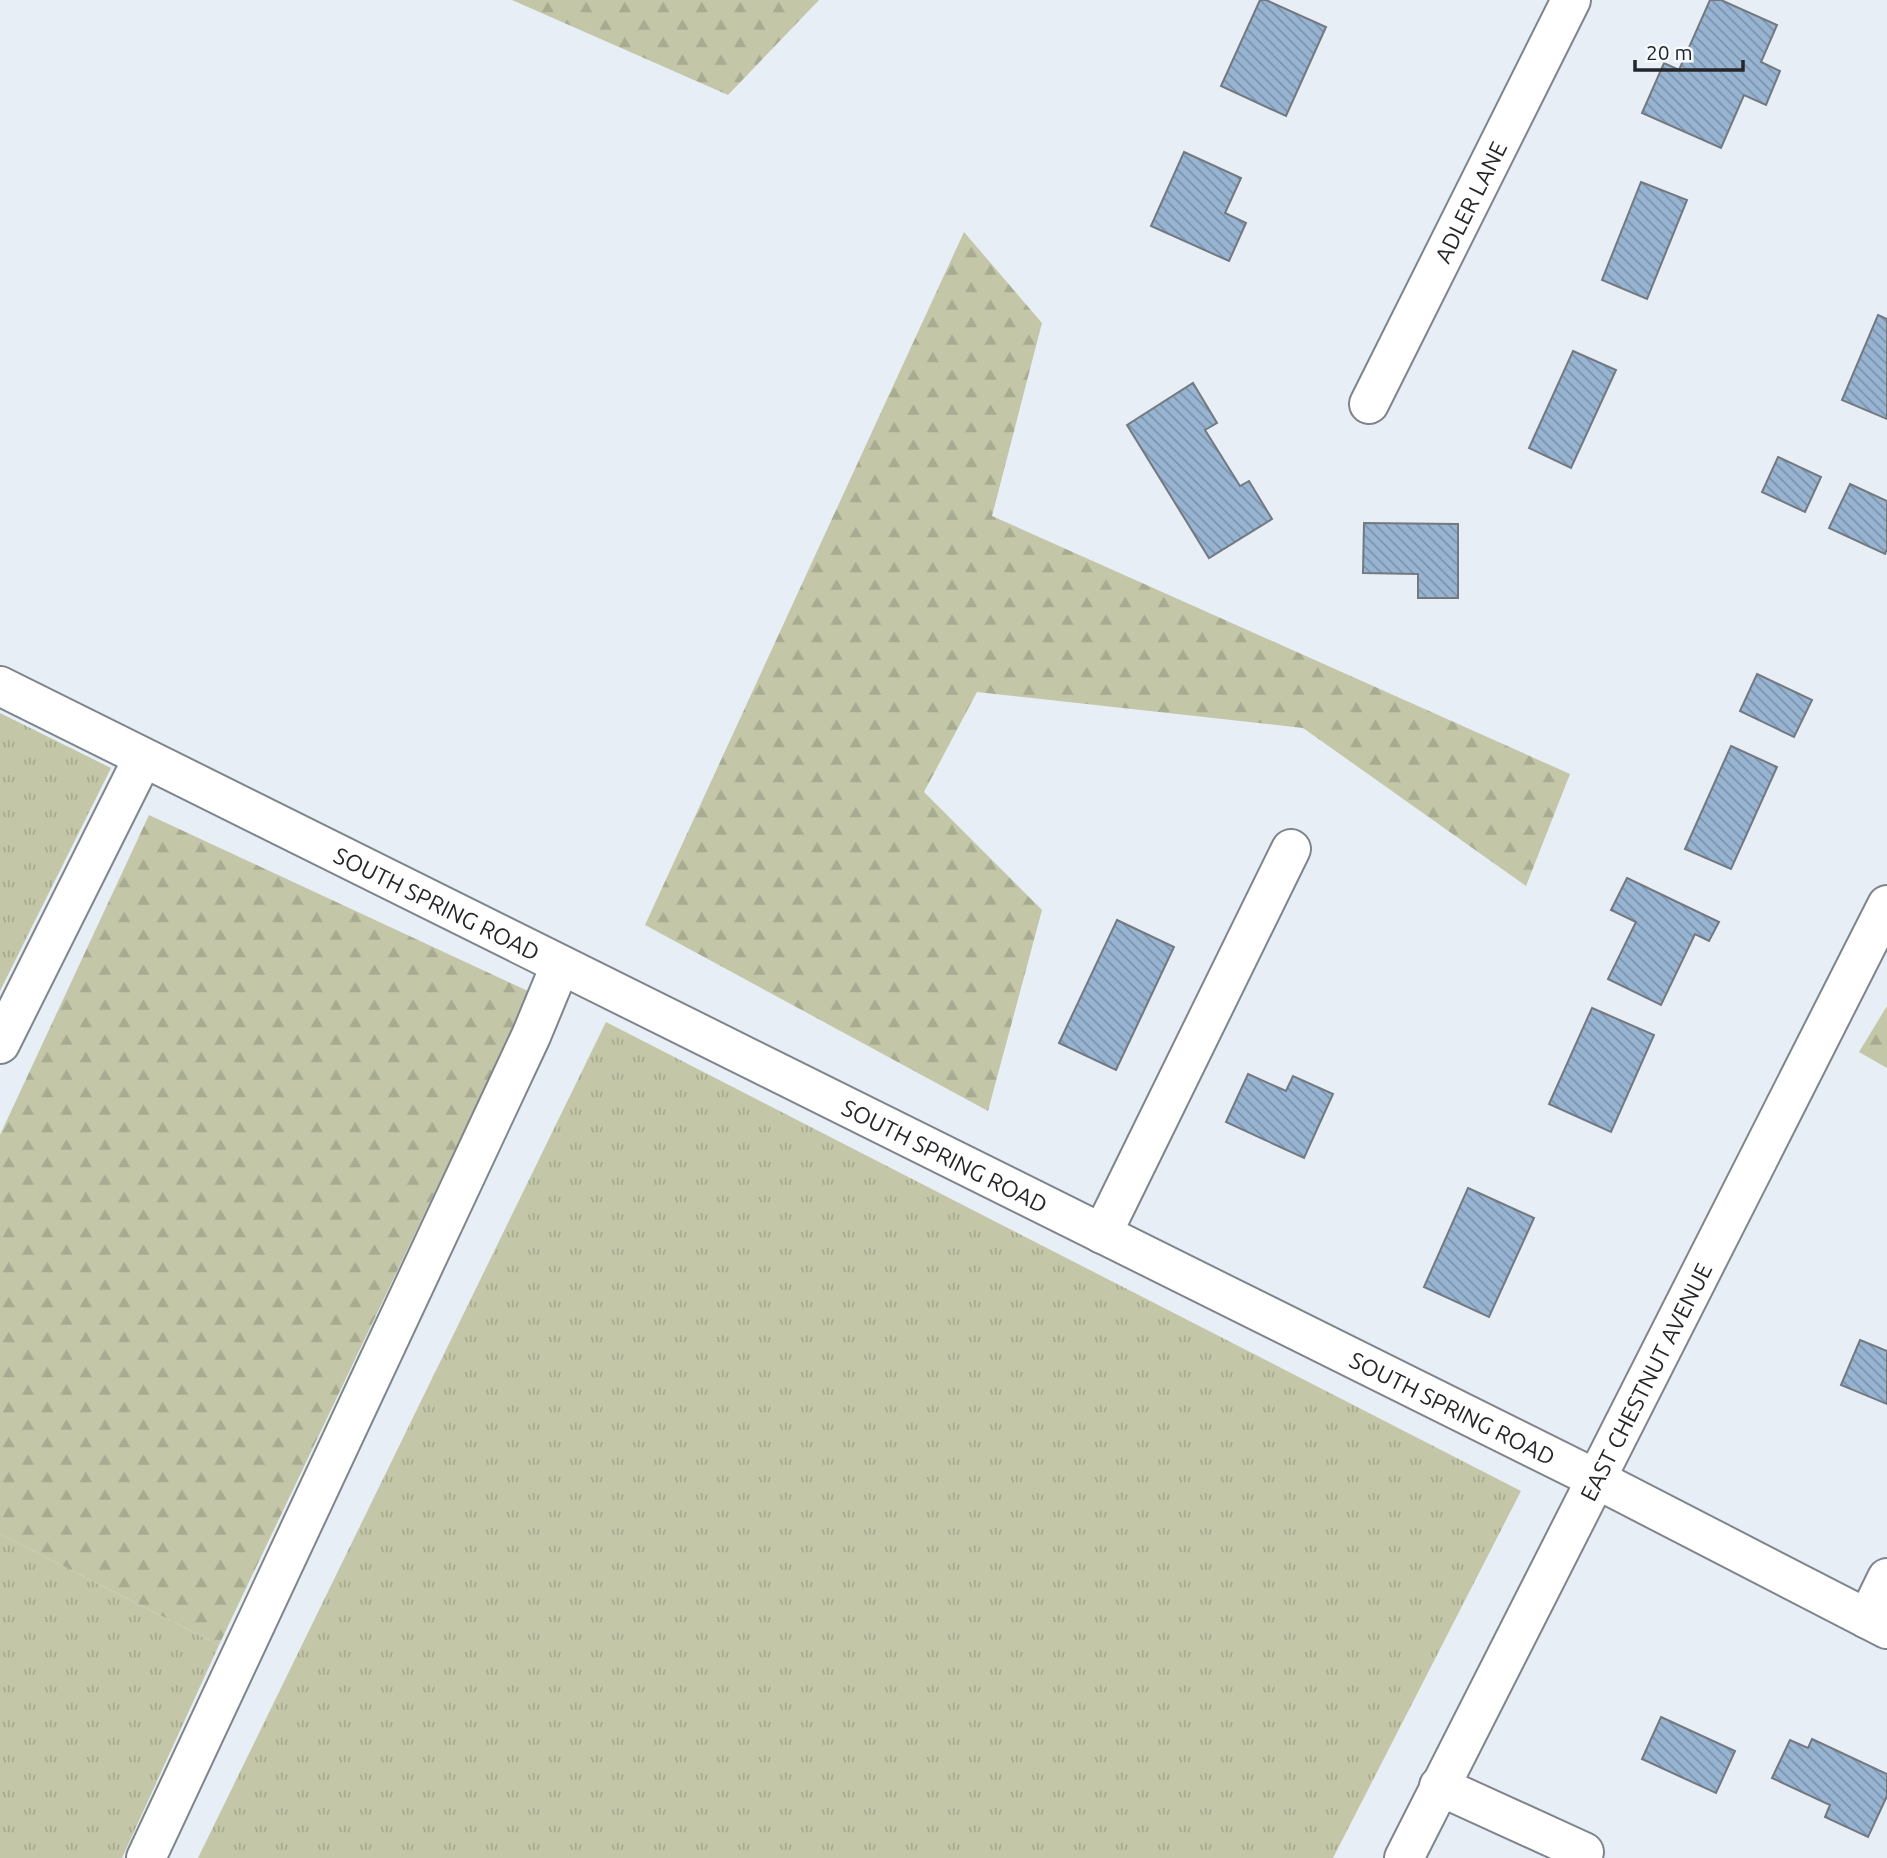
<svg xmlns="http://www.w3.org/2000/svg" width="1887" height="1858" viewBox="0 0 1887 1858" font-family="Ubuntu,sans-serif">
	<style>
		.grass { fill: url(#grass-tufts) }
		.forest { fill: url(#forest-firs) }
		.building { fill: url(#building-back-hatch); stroke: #73797f; stroke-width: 2 }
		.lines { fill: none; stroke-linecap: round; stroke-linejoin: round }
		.minor-casing { stroke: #7f858b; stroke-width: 42 }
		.minor { stroke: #fff; stroke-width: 38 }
		.labels { text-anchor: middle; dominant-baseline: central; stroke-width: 5; stroke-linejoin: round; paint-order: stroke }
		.street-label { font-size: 23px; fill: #242629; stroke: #f6fbff }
	</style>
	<defs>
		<pattern id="grass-tufts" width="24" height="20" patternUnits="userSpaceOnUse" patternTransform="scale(1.75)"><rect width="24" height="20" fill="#c3c7a7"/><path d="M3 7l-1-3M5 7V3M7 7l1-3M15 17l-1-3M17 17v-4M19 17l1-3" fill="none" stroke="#a7ab90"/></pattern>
		<pattern id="forest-firs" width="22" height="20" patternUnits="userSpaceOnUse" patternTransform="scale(1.75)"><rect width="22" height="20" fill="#c3c7a7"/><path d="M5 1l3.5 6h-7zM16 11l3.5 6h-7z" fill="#a7ab90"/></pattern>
		<pattern id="building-back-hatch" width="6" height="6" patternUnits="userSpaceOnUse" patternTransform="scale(1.75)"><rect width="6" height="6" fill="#97b4d2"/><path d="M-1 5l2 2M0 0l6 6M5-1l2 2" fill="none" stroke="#7b92aa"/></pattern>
	</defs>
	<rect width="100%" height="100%" fill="#e7eef5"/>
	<path class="grass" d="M0 713 111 768 0 991Z
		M606 1022 1521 1491 1333 1858H198Z
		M0 1534 219 1645 122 1858H0Z"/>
	<path class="forest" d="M512 0H819L728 95Z
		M964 232 1042 323 992 516 1570 774 1526 886 1303 728 977 692 924 792 1042 910 988 1111 645 925Z
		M149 815 530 992 219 1645 0 1534V1135Z
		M1887 1006V1068L1859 1052Z"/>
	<path class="building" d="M1260 0H1266L1326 27 1286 116 1221 86Z
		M1710 0H1721L1777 25 1761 62 1780 71 1766 105 1744 95 1721 148 1642 113 1664 63 1679 70Z
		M1184 152 1241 178 1225 213 1246 223 1229 261 1151 226Z
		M1641 182 1687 200 1647 299 1602 280Z
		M1878 315 1887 319V419L1842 400Z
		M1573 351 1616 370 1571 468 1529 448Z
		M1193 383 1217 423 1205 430 1240 486 1249 481 1272 519 1209 558 1127 425Z
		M1778 457 1821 477 1805 512 1762 492Z
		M1850 484 1887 501V549L1885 554 1829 528Z
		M1364 523 1458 524V598H1418V574L1363 573Z
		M1757 674 1812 700 1794 737 1740 711Z
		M1731 746 1777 767 1731 869 1685 849Z
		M1627 878 1719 922 1709 941 1695 934 1661 1005 1608 979 1636 922 1611 910Z
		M1117 920 1174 947 1116 1070 1059 1043Z
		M1592 1008 1654 1035 1611 1132 1549 1104Z
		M1248 1074 1286 1091 1293 1076 1333 1094 1304 1158 1226 1122Z
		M1468 1188 1534 1218 1489 1317 1424 1287Z
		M1860 1340 1887 1351V1404L1841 1385Z
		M1661 1717 1735 1751 1716 1793 1642 1759Z
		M1812 1739 1887 1774V1796L1868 1837 1825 1817 1830 1805 1772 1778 1790 1740 1808 1748Z"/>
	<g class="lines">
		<g class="minor-casing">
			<g id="minor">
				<path id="s1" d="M1369 404 1571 0"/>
				<path id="s2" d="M0 686 1598 1480 1887 1629"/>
				<path d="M0 1044 143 758"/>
				<path d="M1102 1234 1291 849"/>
				<path d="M1867 1619 1887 1578"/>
				<path d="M1439 1786 1584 1852"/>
				<path d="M146 1858 531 1036 560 966"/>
				<path id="s3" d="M1404 1858 1887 905"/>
			</g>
		</g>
		<use href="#minor" class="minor"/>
	</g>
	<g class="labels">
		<g class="street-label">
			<text stroke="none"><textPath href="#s1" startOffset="226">ADLER LANE</textPath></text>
			<text stroke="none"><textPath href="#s2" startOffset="488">SOUTH SPRING ROAD</textPath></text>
			<text stroke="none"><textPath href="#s2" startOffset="1055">SOUTH SPRING ROAD</textPath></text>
			<text stroke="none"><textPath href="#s3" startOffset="534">EAST CHESTNUT AVENUE</textPath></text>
			<text stroke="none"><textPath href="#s2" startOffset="1622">SOUTH SPRING ROAD</textPath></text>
		</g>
	</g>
	<path d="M1635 60v10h108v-10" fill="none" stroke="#242629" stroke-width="3.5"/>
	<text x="1646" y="60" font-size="21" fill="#242629" stroke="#f6fbff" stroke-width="5" paint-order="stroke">20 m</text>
</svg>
